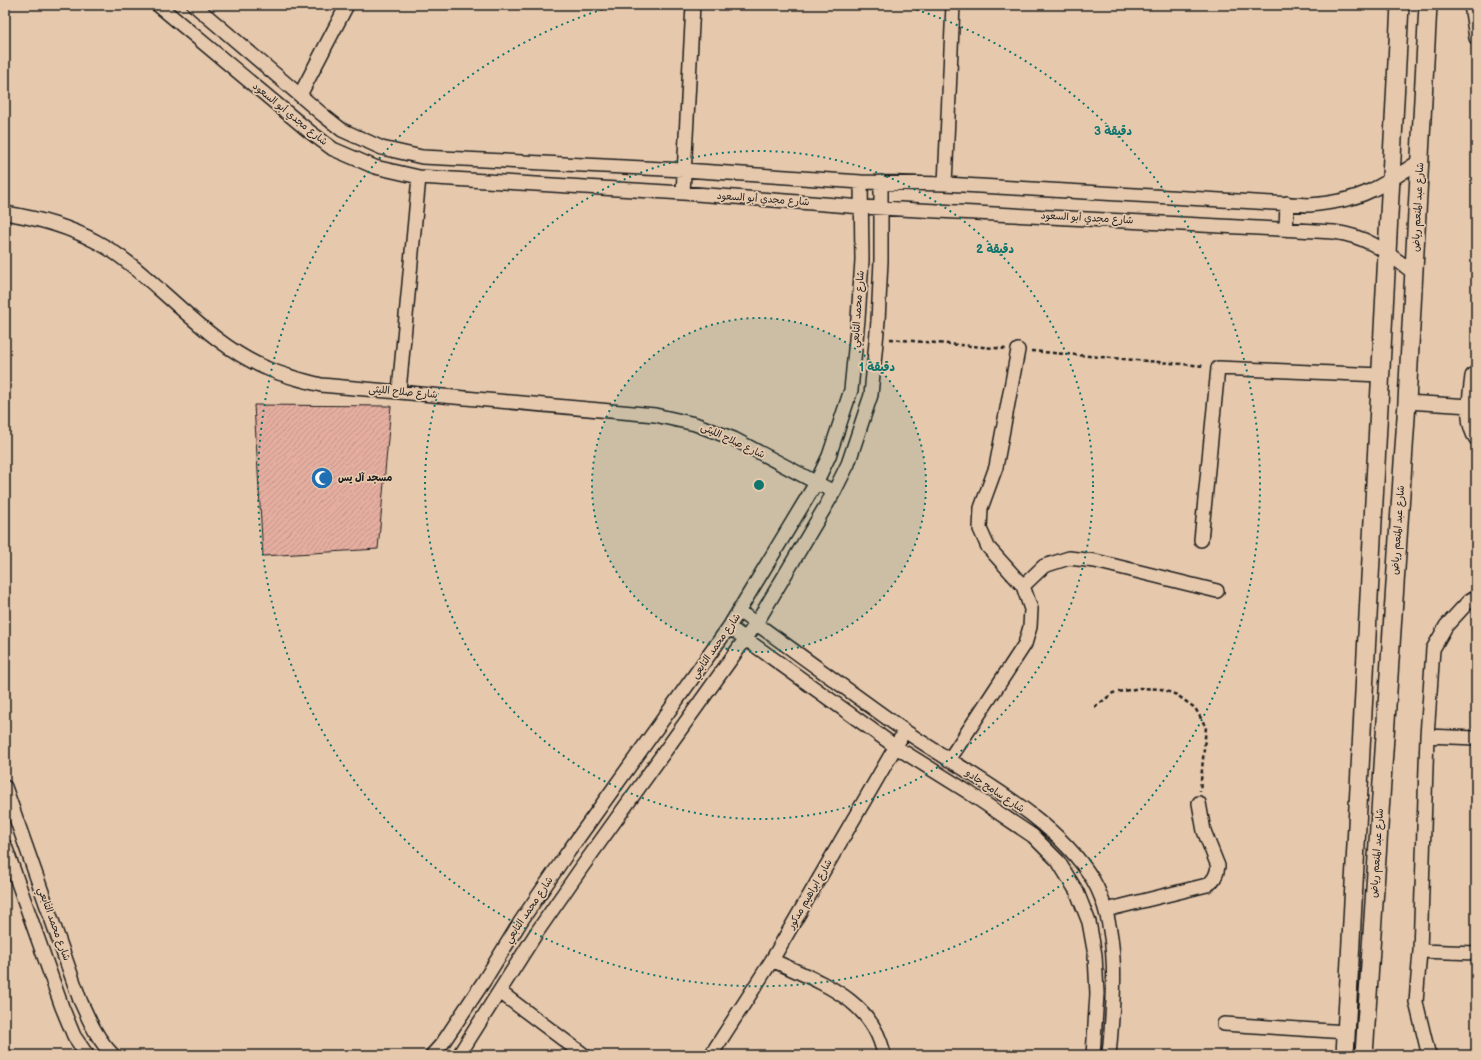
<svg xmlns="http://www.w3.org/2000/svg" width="1481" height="1060" viewBox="0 0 1481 1060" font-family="'Balsamiq Sans','Playpen Sans Arabic',sans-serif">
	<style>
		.building { fill: url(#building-hatch); stroke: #1c1c1c }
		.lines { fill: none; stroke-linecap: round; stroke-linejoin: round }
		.minor-casing { stroke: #1c1c1c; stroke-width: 16 }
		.tertiary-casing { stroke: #1c1c1c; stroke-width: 20 }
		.path { stroke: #1c1c1c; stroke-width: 2.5; stroke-dasharray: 4 3; stroke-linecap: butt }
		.minor { stroke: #e6c9ad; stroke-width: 13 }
		.tertiary { stroke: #e6c9ad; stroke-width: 17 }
		.ring { fill: none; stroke: #0f766e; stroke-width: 2; stroke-dasharray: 2 4 }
		.labels { text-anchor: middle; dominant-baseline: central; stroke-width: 3.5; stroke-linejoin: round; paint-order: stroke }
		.street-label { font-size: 10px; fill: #1c1c1c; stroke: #e6c9ad }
		.poi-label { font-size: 10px; font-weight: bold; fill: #1c1c1c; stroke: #e6c9ad; text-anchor: start }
		.centre { fill: #0f766e; stroke: #e6c9ad; stroke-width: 2 }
		.ring-label { font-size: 12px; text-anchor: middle; font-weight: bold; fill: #0f766e; stroke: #e6c9ad; stroke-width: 3.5; stroke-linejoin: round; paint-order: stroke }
	</style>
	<defs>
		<pattern id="building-hatch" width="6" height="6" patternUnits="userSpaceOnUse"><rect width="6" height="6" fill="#e4ad9f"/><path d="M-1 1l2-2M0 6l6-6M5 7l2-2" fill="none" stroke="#c39488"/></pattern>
	</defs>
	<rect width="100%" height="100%" fill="#e6c9ad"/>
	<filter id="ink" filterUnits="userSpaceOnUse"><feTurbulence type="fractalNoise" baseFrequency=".025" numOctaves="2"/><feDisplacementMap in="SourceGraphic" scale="8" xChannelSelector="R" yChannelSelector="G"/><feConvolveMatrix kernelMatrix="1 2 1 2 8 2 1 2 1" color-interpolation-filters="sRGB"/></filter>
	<g filter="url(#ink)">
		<path class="building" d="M254 405 391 406 378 549 263 556Z"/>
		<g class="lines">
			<g class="minor-casing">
				<path id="minor" d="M158 5 310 132 333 149 375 167 419 177 683 193 862 207 1334 232C1370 237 1386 252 1414 273
					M194 5 323 115 342 130 382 148 422 157 684 170 861 182 945 184 1309 205C1331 203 1352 200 1372 190 1389 182 1404 171 1420 161
					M1471 5 1476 38
					M300 95 347 5
					M945 184 953 5
					M683 193 693 5
					M5 213C37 218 68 226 97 242 120 254 140 272 159 289 192 318 225 351 266 368 284 376 302 380 321 385L655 415 695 424 734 439 834 492
					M1286 229 1287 203
					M1476 372 1472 376C1470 396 1464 422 1476 439
					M399 391 419 177
					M1407 402 1470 406
					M1201 540 1218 368 1381 375
					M1023 586 1044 566 1069 558 1095 561 1217 591
					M740 612C795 651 850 692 905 731 966 773 1055 816 1093 880 1121 928 1114 1001 1109 1055
					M729 627 896 747 968 792 1033 836 1058 861 1077 892 1089 922 1095 955 1097 994 1093 1055
					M1427 736 1476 738
					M949 760 1025 644 1030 627 1031 609 1023 586 988 547 980 529 981 508 996 467 1018 350
					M5 787 80 1000C89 1020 97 1039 113 1055
					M5 846 62 1007 74 1036 87 1055
					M1106 910 1207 885C1214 881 1217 875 1218 866L1204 831 1199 803
					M1420 951 1476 953
					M772 960C818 982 873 998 884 1055
					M500 992 584 1055
					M1224 1024 1346 1032
					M432 1055 442 1044 484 981 521 921 566 855 729 627 816 483 829 456 851 390 858 319 862 260 861 182
					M459 1055 537 932 582 867 756 624 834 492 848 464 871 395 878 321 881 261V182
					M711 1055 772 960 900 739
					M1430 1055 1428 1052 1416 1002 1420 951 1427 736 1433 649 1446 626 1469 601 1476 597"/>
			</g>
			<g class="tertiary-casing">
				<path id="tertiary" d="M1345 1055 1400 5
					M1364 1055 1407 402 1428 5"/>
			</g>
			<path class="path" d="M890 339 1006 349
				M1031 351 1205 366
				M1095 707 1113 693 1140 688 1161 689 1177 695 1195 708 1206 727 1200 791"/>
			<use href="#minor" class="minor"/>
			<use href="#tertiary" class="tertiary"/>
		</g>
	</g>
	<circle cx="759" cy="485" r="167" fill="#0f766e" fill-opacity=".12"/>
	<g class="ring">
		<circle cx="759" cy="485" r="167"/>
		<circle cx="759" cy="485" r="334"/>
		<path d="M905 6A501 501 0 1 1 613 6"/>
	</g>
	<defs>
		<g id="mosque-disc" transform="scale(1.15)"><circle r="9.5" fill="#1f6fb2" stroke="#e6c9ad"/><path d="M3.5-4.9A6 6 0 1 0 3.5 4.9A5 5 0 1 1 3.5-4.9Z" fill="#fff"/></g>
	</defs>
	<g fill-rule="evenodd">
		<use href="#mosque-disc" x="322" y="478"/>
	</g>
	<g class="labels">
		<g class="street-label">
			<text transform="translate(290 114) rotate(39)">شارع مجدي أبو السعود</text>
			<text transform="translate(763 199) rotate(4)">شارع مجدي أبو السعود</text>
			<text transform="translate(1418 207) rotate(-87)">شارع عبد المنعم رياض</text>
			<text transform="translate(1087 218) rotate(3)">شارع مجدي أبو السعود</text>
			<text transform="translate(858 309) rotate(-86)">شارع محمد التابعي</text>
			<text transform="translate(403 392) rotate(5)">شارع صلاح الليثى</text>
			<text transform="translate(733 441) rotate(25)">شارع صلاح الليثى</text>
			<text transform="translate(1398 530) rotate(-86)">شارع عبد المنعم رياض</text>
			<text transform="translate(716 646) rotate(-55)">شارع محمد التابعي</text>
			<text transform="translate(995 791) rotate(34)">شارع سامح جادو</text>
			<text transform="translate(1377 853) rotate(-86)">شارع عبد المنعم رياض</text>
			<text transform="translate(810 894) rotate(-60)">شارع ابراهيم مدكور</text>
			<text transform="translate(529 910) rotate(-56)">شارع محمد التابعي</text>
			<text transform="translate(54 924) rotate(70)">شارع محمد التابعي</text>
		</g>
		<g class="poi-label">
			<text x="338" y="478">مسجد آل يس</text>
		</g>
	</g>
	<circle cx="759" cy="485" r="6" class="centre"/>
	<g class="ring-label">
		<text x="1113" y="135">3 دقيقة</text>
		<text x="995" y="253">2 دقيقة</text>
		<text x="877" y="371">1 دقيقة</text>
	</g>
	<rect width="1481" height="1060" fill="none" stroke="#e6c9ad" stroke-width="20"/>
	<rect x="10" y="10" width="1461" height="1040" fill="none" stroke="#1c1c1c" stroke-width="1.5" filter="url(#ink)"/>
</svg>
